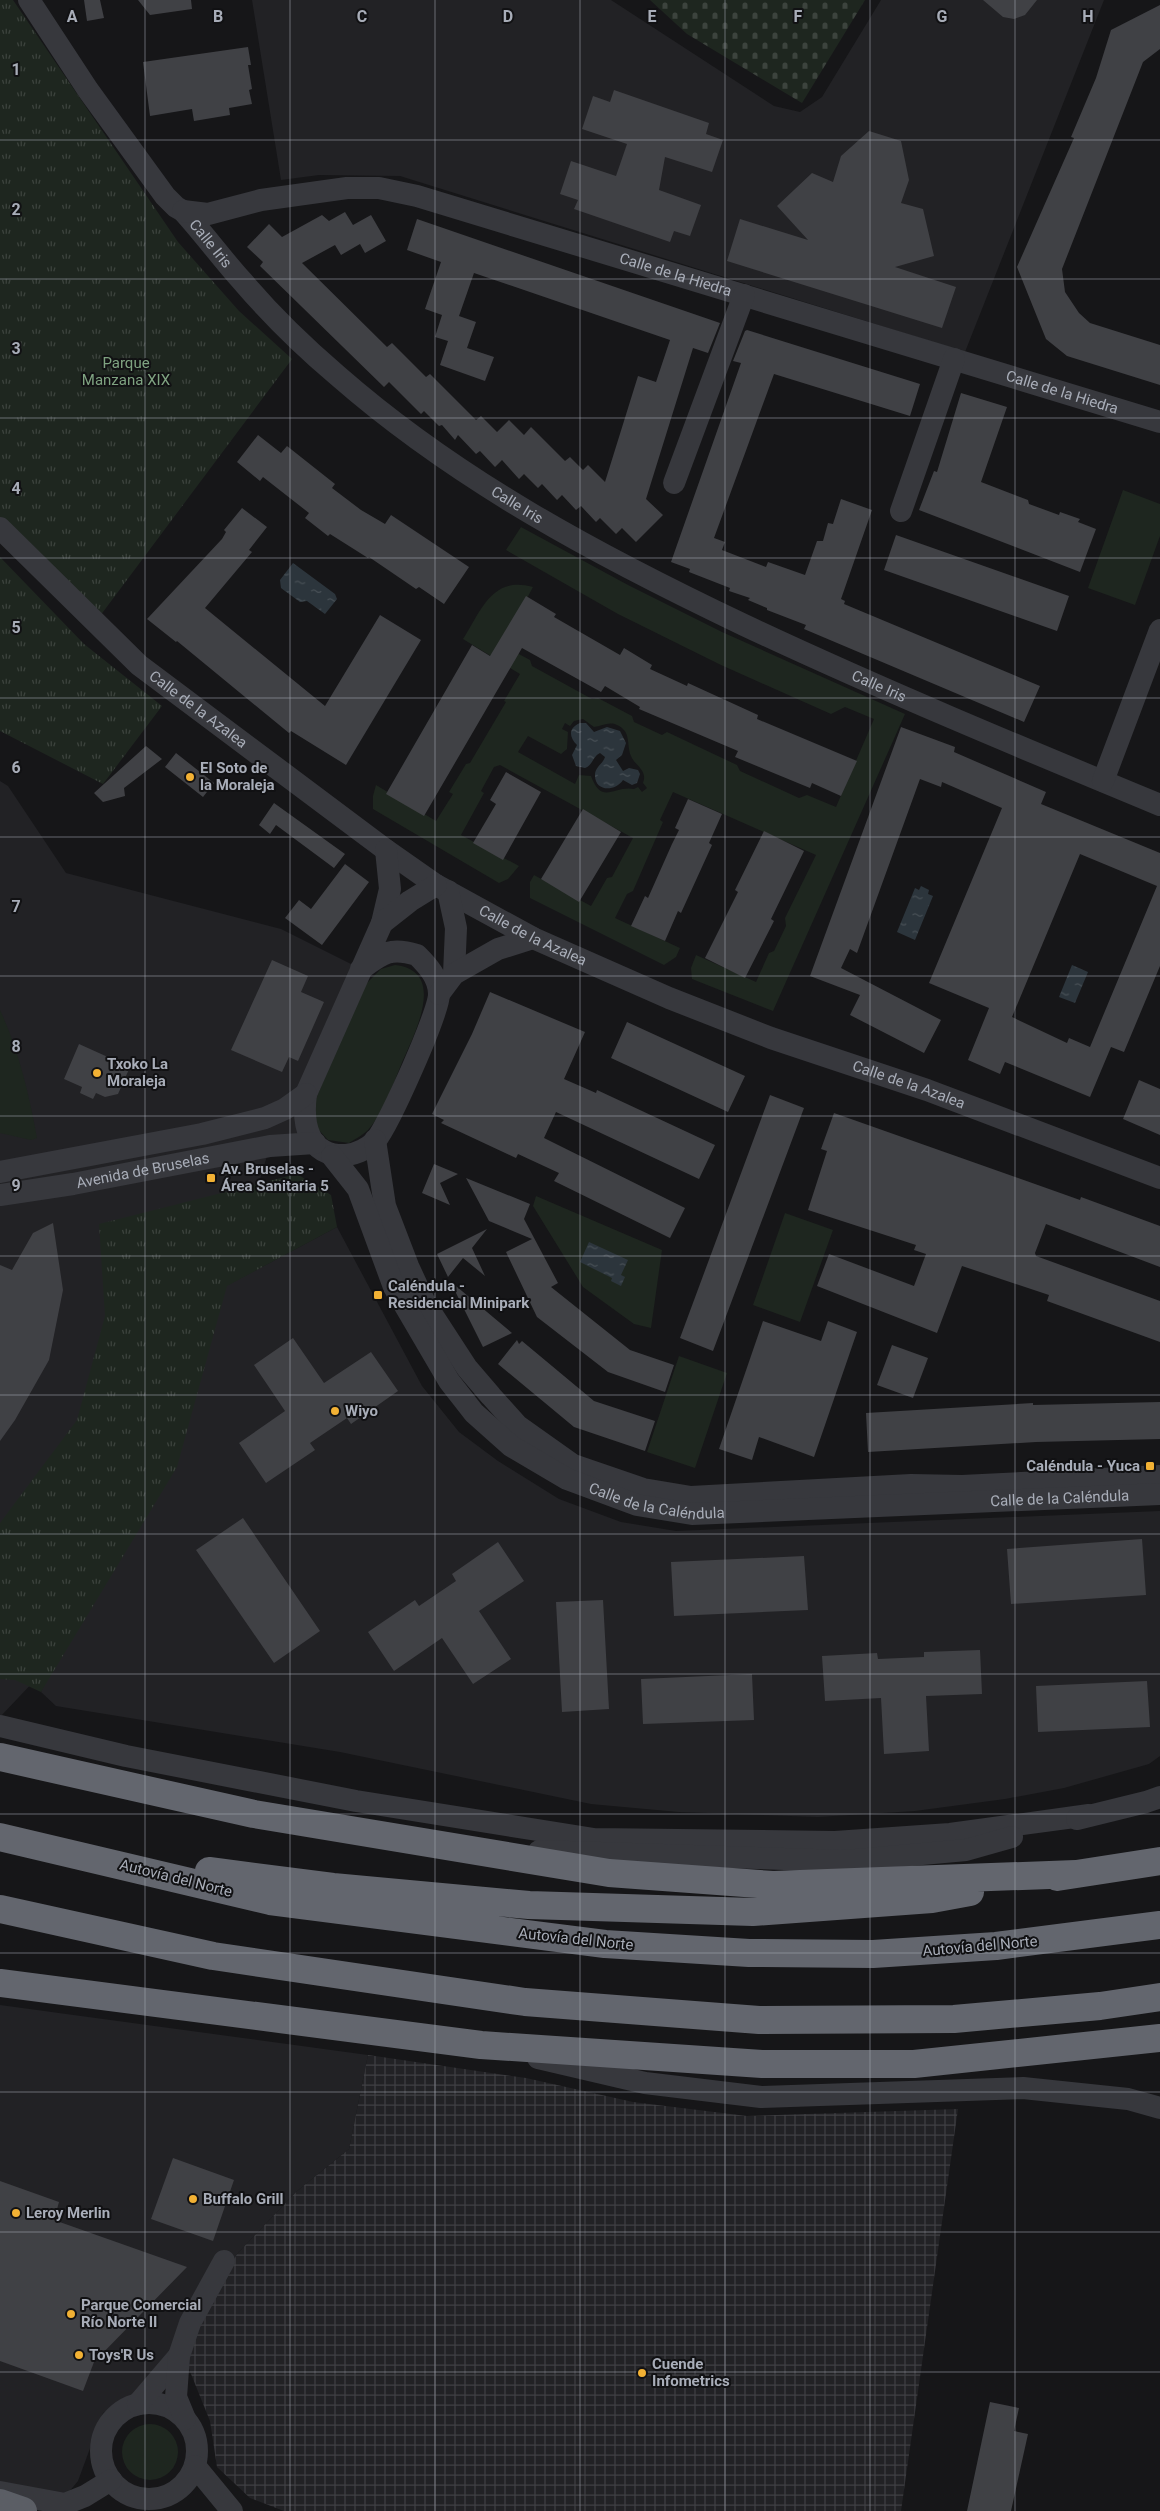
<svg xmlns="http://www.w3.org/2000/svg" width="1160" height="2511" viewBox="0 0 1160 2511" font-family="Roboto,sans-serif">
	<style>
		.built { fill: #222225 }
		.industrial { fill: url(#industrial-grid) }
		.green { fill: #1e261f; fill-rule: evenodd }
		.cemetery { fill: url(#cemetery-stones) }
		.park { fill: url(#park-tufts) }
		.water { fill: url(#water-ripples) }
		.building { fill: #404145; fill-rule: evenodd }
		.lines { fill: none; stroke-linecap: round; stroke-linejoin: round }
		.minor { stroke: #37383d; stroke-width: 22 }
		.trunk { stroke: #5b5e65; stroke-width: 28 }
		.motorway { stroke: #63666e; stroke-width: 28 }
		.grid { fill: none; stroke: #a8adb8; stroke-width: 1; stroke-opacity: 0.55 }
		.poi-dot { fill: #f2b134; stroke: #111113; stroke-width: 2 }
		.labels { text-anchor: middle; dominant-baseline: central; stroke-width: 4; stroke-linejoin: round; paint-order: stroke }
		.street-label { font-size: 15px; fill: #a8adb8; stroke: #111113 }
		.park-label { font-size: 15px; fill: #7fa381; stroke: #111113 }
		.poi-label { font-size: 15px; font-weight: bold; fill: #a8adb8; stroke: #111113; text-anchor: start }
		.grid-label { font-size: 16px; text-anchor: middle; font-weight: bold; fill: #a8adb8; stroke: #111113; stroke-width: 4; stroke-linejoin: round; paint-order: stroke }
	</style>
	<defs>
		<pattern id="industrial-grid" width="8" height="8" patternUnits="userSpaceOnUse" patternTransform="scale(1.25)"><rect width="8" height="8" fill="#222225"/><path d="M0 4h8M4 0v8" fill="none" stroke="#3f3f43"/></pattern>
		<pattern id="cemetery-stones" width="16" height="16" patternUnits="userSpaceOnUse" patternTransform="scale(1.25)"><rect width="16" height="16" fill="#1e261f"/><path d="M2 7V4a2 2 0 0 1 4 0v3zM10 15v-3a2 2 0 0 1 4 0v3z" fill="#3c433d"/></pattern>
		<pattern id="park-tufts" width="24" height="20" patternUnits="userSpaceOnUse" patternTransform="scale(1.25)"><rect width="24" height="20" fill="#1e261f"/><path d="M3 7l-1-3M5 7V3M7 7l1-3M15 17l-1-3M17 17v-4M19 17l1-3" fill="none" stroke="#3c433d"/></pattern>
		<pattern id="water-ripples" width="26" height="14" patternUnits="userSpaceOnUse" patternTransform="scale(1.25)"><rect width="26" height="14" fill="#2c353c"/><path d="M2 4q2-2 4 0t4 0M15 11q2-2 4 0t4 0" fill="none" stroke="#485056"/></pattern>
	</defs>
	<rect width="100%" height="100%" fill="#161618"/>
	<path class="built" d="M252 0H611L774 106 800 112 822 97 881 0H1104L965 352 400 176 319 175 281 180Z
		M0 781 8 786 66 873 281 929 361 969 306 1129 270 1146 228 1285 337 1227 422 1386 459 1432 498 1461 559 1499 621 1522 676 1531 1160 1511V1756L1149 1764 1064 1788 1005 1799 915 1811 818 1817 679 1812 591 1804 340 1752 56 1706 41 1692 56 1658 0 1717Z
		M0 2005 368 2055 349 2149 296 2192 237 2254 199 2322 140 2392 103 2413 78 2481 68 2493 49 2495 0 2483Z"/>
	<path class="industrial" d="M368 2055 526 2078 633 2102 747 2116 958 2109 901 2511H284L250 2498 217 2467 210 2421 187 2364 199 2322 237 2254 296 2192 349 2149Z"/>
	<path class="green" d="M1123 490 1160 504V536L1135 605 1088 588Z
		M521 527 628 585 722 632 905 714 773 1011 692 979 691 968 696 955 756 982 769 953 774 951 786 926 785 918 816 855 673 792 660 820 663 822 633 891 627 894 615 918 680 948 676 957 664 965 530 898V882L534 875 591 906 607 878 612 877 633 838 500 765 494 767 481 791 484 793 461 835 519 866 508 879 499 883 373 809V796L376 785 436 821 453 794 449 792 466 764 470 763 506 702 504 701 520 674 463 639C481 611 492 575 533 587L502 645 530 660 532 666 592 699 598 698 632 716 634 722 662 735 667 732 737 765 740 771 799 798 807 795 836 807 874 719 845 707 831 714 721 665 618 614 506 550ZM583 719 594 727C602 726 609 721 617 725 632 732 626 744 631 756 635 766 648 770 643 783L647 788 642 792 638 787 634 789C614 785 602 806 591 776L579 775 575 784 518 752 528 736 561 754 567 749 568 732 562 729 565 723 570 726 574 721Z
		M395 965C449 971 413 1036 401 1065 392 1087 384 1112 368 1130 363 1135 355 1139 349 1143L328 1140 317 1128 314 1103 363 987 381 969Z
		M0 1010C19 1051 29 1094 37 1138L31 1140 0 1133Z
		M536 1196 662 1250 651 1328 634 1324 583 1287 533 1206Z
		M785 1213 833 1230 800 1322 753 1305Z
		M679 1356 727 1373 695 1468 647 1452Z
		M122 2452a28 28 0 1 1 56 0a28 28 0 1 1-56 0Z"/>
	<path class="cemetery" d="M650 0H865L802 103 687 34Z"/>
	<path class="park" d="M0 0H13L178 242 239 311 292 359 100 616 0 518Z
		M0 557 84 644 162 706 103 784 0 731Z
		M297 1174 331 1195 337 1227 227 1286 177 1467 41 1692 15 1680 0 1679V1523L77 1420 105 1316 99 1224Z"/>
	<path class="water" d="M293 563 335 594 337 599 325 614 307 601 300 602 281 588 280 580Z
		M580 723H586L594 732 607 727 620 731 626 743 622 755 616 760 623 771 629 768 638 770 640 774 637 783 632 785 623 780C615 792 594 792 595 774 596 766 603 764 605 757L600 753C593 756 593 765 585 768L576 766 572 755 577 745C569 737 568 728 580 723Z
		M921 886 929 890 928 894 933 896 915 940 897 932 915 888 919 890Z
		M1072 965 1088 972 1075 1003 1059 997Z
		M589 1242 628 1260 621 1275 625 1277 621 1286 611 1281 612 1278 580 1262Z"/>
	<path class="building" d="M84 0H100L104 18 87 21Z
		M138 0H191L192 9 150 15Z
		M983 0H1037L1025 15 1014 19 1003 17Z
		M1160 5V49L1143 62 1062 269 1065 292 1079 313 1090 323 1160 345V385L1067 356 1046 339 1017 267 1074 138 1071 137 1096 78 1111 30Z
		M248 47 251 65H248L252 89 249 90 252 104 229 108 230 115 194 121 192 109 150 116 143 62Z
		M614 90 709 123 706 134 723 140 712 172 665 157 659 190 701 205 690 236 674 231 670 242 574 209 578 200 560 194 571 161 616 176 627 144 582 129 593 96 610 102Z
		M869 131 901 141 909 180 901 203 923 209 934 256 895 267 956 287 942 328 727 261 740 219 808 240 777 206 812 173 833 182 841 156Z
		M345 212 353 225 371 215 386 241 365 253 360 244 341 255 335 245 302 263 387 347 392 343 426 377 430 374 476 420 481 416 497 432 509 420 524 435 531 427 565 461 570 457 583 470 588 465 605 482 638 376 656 382 670 340 474 273 459 316 476 322 467 348 494 357 485 381 440 365 448 341 435 337 442 315 425 309 441 262 407 250 417 219 720 323 708 353 693 348 646 499 663 515 636 542 622 528 616 534 600 518 596 522 581 506 576 510 562 495 557 500 542 484 538 488 524 474 519 479 502 460 495 467 480 451 476 454 458 435 455 440 442 425 439 426 424 411 421 414 389 382 384 387 260 266 263 262 247 247 269 224 282 237 322 215 329 221Z
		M747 330 920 384 910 416 774 374 714 538 725 542 722 550 766 567 768 562 805 575 817 541H823L828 523 833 524 841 499 872 510 841 599 845 601 844 604 1040 686 1024 722 804 629 806 625 767 610V608L748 600 750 598 729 591 730 588 689 572 690 569 671 562 741 363 733 361 745 331Z
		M961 393 1007 407 981 482 1028 500 1029 504 1059 515 1060 512 1080 519 1078 522 1096 529 1080 572 919 510 934 471 937 472Z
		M258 435 281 453 287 446 335 484 332 488 361 510 385 524 391 515 469 567 444 604 419 587 416 589 369 557 368 558 330 534 328 536 305 518 309 513 263 477 260 481 237 462Z
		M242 508 267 527 249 550 252 552 205 608 325 706 380 615 421 640 346 765 291 731 289 733 177 641 176 642 147 619 222 539 226 532 224 530Z
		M896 535 1069 596 1057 631 884 570Z
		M526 596 556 614 554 617 620 655 624 648 652 665 650 669 687 686 688 683 758 715 757 719 857 761 841 796 812 783 810 788 735 757 738 751 639 709 640 707 605 686 601 692 522 648 424 816 386 794 472 645 490 656Z
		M901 727 955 747 954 752 1046 792 1041 804 1160 853V966L1124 1052 1111 1047 1090 1097 1005 1062 1000 1074 968 1060 989 1008 929 983 1002 808 942 782 941 787 920 779 857 953 850 949 841 968 941 1020 924 1053 850 1015 860 995 810 976ZM1080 854 1157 886 1090 1047 1069 1038 1067 1043 1012 1017Z
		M146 746 162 759 124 788 125 796 103 802 94 793Z
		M176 753 214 783 203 797 165 767Z
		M506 772 541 792 503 860 473 843 496 804 490 800Z
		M688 799 722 814 709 843 712 845 681 913 678 911 665 941 631 926 645 896 648 898 672 844 679 830 675 828Z
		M274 803 345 854 334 868 276 825 270 834 259 825Z
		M583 809 621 832 579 902 541 879Z
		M764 831 804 851 771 919 774 921 745 978 705 958 738 892 735 890Z
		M345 864 369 882 322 945 285 918 299 900 311 909Z
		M272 960 308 976 301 992 324 1002 298 1061 289 1057 282 1072 231 1050Z
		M490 992 585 1032 564 1079 596 1093 597 1090 715 1145 699 1179 556 1112 544 1138 685 1208 670 1238 554 1181 559 1173 518 1154 516 1158 441 1123 444 1120 432 1114 472 1034Z
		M627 1022 745 1076 728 1112 611 1058Z
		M79 1044 130 1067 118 1094 105 1097 96 1093 93 1099 80 1093 82 1087 64 1079Z
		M1139 1080 1160 1089V1135L1123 1119Z
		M770 1095 804 1108 713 1351 680 1338Z
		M834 1113 1080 1200 1081 1197 1160 1226V1267L1046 1224 1035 1253 1036 1256 1160 1301V1342L1047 1301 1049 1295 962 1266 937 1333 817 1286 829 1254 914 1286 926 1254 914 1250 916 1245 808 1210 827 1151 821 1149Z
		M434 1164 458 1174 440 1183 450 1205 422 1193Z
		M466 1178 530 1204 524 1219 558 1283 551 1287 630 1350 674 1365 665 1392 608 1372 537 1317 506 1252 532 1239 489 1221Z
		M53 1223 63 1290 49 1360 15 1420 0 1441V1265L12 1270 33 1233Z
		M487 1229 472 1248 485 1276 463 1258 448 1277 437 1254Z
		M450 1281 512 1333 483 1347Z
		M763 1321 821 1341 828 1321 857 1332 814 1457 759 1437 752 1460 719 1449Z
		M293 1338 324 1383 371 1352 398 1391 351 1424 347 1418 310 1443 315 1450 266 1483 239 1443 285 1411 254 1365Z
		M517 1340 519 1344 522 1341 594 1401 655 1421 645 1451 574 1427 498 1364Z
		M892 1345 928 1358 913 1398 877 1385Z
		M1160 1402V1439L1036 1442 868 1452 866 1413 1033 1403V1405Z
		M243 1518 320 1631 274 1663 196 1550Z
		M1142 1539 1146 1595 1011 1604 1007 1549Z
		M498 1542 524 1581 479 1611 511 1659 473 1684 442 1638 394 1671 368 1632 415 1600 419 1606 456 1581 452 1574Z
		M804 1556 808 1610 674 1616 671 1562Z
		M603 1600 609 1709 562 1712 556 1602Z
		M980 1650 982 1694 926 1696 929 1751 884 1754 881 1698 825 1701 822 1656 877 1653 878 1659 924 1657V1652Z
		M752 1674 754 1720 643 1724 641 1679Z
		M1147 1681 1150 1727 1038 1732 1036 1686Z
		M173 2158 234 2180 213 2241 151 2219Z
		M0 2181 59 2202 54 2220 187 2267 94 2362 83 2391 0 2361Z
		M990 2402 1019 2408 1014 2431 1028 2434 1011 2511H967Z"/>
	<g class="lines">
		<g class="minor">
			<path id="s1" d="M29 0 88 90 165 196 176 207 183 211C204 234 222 259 243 282 272 316 304 347 338 376 458 481 601 557 744 625 880 689 1020 747 1160 805"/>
			<path id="s2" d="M183 211 208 214 261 200 347 188H379L417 196 1160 422"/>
			<path d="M674 483 744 295"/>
			<path d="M901 511 954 359"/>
			<path id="s3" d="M0 528 139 665 386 850 436 885 533 938 669 998 771 1038 927 1090 1160 1178"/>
			<path d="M1103 781 1160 630"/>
			<path d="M448 891 456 928 454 974"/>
			<path d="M382 923 390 889 386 850"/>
			<path d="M361 969C383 953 390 947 417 955 428 966 439 978 439 994 439 1013 389 1124 376 1140 369 1148 357 1154 346 1155 308 1157 302 1124 306 1094L382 923 410 901 436 885"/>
			<path d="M439 994 454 974 498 949 533 938"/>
			<path d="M375 1140 385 1206 408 1266 426 1305 467 1368 491 1396 518 1426 573 1465 643 1489 691 1497 911 1485 962 1486 1160 1476"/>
			<path id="s4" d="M332 1156 358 1189 394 1287 449 1381 474 1413 511 1446 567 1479 637 1505 692 1514 1160 1494"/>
			<path d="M0 1172 202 1134 265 1118 285 1109 306 1094"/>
			<path id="s5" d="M0 1195 73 1184 270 1146 315 1143"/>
			<path d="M0 1726 126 1756 356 1801 594 1839 835 1842 950 1834 1089 1815"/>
			<path d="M1077 1819 1146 1802 1160 1797"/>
			<path d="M539 1851 845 1861 966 1850 1012 1837"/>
			<path d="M538 2058 645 2083 761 2097 1023 2088 1128 2099 1160 2108"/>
			<circle cx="149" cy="2451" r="48"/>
			<path d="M138 2404 179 2356"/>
			<path d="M185 2419 176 2397 179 2356 190 2323 224 2261"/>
			<path d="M195 2466 232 2511"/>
			<path d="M0 2492 65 2504 85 2496 111 2480"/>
		</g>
		<path class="trunk" d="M0 2503 23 2511"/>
		<path class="motorway" d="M0 1757 254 1814 609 1873 773 1885 1076 1874
			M0 1837 270 1901 605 1944 749 1953 873 1954 996 1946 1160 1925
			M209 1871 333 1887 529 1905 753 1912 932 1899 970 1892
			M1057 1877 1160 1861
			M0 1909 213 1956 525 2002 759 2020 954 2019 1100 2006 1160 1997
			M0 1983 481 2045 762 2064H914L1160 2038"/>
	</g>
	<path class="grid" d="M145 0V2511M290 0V2511M435 0V2511M580 0V2511M725 0V2511M870 0V2511M1015 0V2511M0 140H1160M0 279H1160M0 418H1160M0 558H1160M0 698H1160M0 837H1160M0 976H1160M0 1116H1160M0 1256H1160M0 1395H1160M0 1534H1160M0 1674H1160M0 1814H1160M0 1953H1160M0 2092H1160M0 2232H1160M0 2372H1160"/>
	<g class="poi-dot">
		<circle cx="190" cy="777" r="5"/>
		<circle cx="97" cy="1073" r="5"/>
		<rect x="206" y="1173" width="10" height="10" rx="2.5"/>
		<rect x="373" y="1290" width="10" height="10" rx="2.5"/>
		<circle cx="335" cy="1411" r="5"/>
		<rect x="1145" y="1461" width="10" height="10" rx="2.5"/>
		<circle cx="193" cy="2199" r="5"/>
		<circle cx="16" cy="2213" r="5"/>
		<circle cx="71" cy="2314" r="5"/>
		<circle cx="79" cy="2355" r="5"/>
		<circle cx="642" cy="2373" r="5"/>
	</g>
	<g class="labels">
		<g class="street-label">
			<text stroke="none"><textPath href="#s1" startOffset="305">Calle Iris</textPath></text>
			<text stroke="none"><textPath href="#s2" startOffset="508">Calle de la Hiedra</textPath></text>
			<text stroke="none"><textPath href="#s2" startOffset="912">Calle de la Hiedra</textPath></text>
			<text stroke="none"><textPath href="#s1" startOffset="710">Calle Iris</textPath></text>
			<text stroke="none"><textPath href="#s1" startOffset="1115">Calle Iris</textPath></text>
			<text stroke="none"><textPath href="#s3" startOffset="269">Calle de la Azalea</textPath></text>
			<text stroke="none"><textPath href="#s3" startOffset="674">Calle de la Azalea</textPath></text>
			<text stroke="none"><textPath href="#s3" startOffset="1079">Calle de la Azalea</textPath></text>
			<text stroke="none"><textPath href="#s5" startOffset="145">Avenida de Bruselas</textPath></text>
			<text stroke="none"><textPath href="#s4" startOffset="909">Calle de la Caléndula</textPath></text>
			<text stroke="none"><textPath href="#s4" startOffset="504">Calle de la Caléndula</textPath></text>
			<text transform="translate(176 1878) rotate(14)">Autovía del Norte</text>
			<text transform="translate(576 1939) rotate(6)">Autovía del Norte</text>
			<text transform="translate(980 1946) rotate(-5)">Autovía del Norte</text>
		</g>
		<g class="park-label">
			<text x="126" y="363">Parque<tspan x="126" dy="17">Manzana XIX</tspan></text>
		</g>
		<g class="poi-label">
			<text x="200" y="768">El Soto de<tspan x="200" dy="17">la Moraleja</tspan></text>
			<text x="107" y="1064">Txoko La<tspan x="107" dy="17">Moraleja</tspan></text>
			<text x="221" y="1169">Av. Bruselas -<tspan x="221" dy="17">Área Sanitaria 5</tspan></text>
			<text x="388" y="1286">Caléndula -<tspan x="388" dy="17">Residencial Minipark</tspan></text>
			<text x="345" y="1411">Wiyo</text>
			<text x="1140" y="1466" text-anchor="end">Caléndula - Yuca</text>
			<text x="203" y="2199">Buffalo Grill</text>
			<text x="26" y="2213">Leroy Merlin</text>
			<text x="81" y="2305">Parque Comercial<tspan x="81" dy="17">Río Norte II</tspan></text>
			<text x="89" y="2355">Toys'R Us</text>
			<text x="652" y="2364">Cuende<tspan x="652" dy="17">Infometrics</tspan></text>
		</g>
	</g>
	<g class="grid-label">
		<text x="72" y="22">A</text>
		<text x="218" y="22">B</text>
		<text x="362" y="22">C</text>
		<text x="508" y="22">D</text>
		<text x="652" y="22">E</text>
		<text x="798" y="22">F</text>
		<text x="942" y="22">G</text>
		<text x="1088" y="22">H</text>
		<text x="16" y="75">1</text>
		<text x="16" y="215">2</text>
		<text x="16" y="354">3</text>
		<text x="16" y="494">4</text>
		<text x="16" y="633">5</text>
		<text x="16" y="773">6</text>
		<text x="16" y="912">7</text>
		<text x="16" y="1052">8</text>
		<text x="16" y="1191">9</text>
	</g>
</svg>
